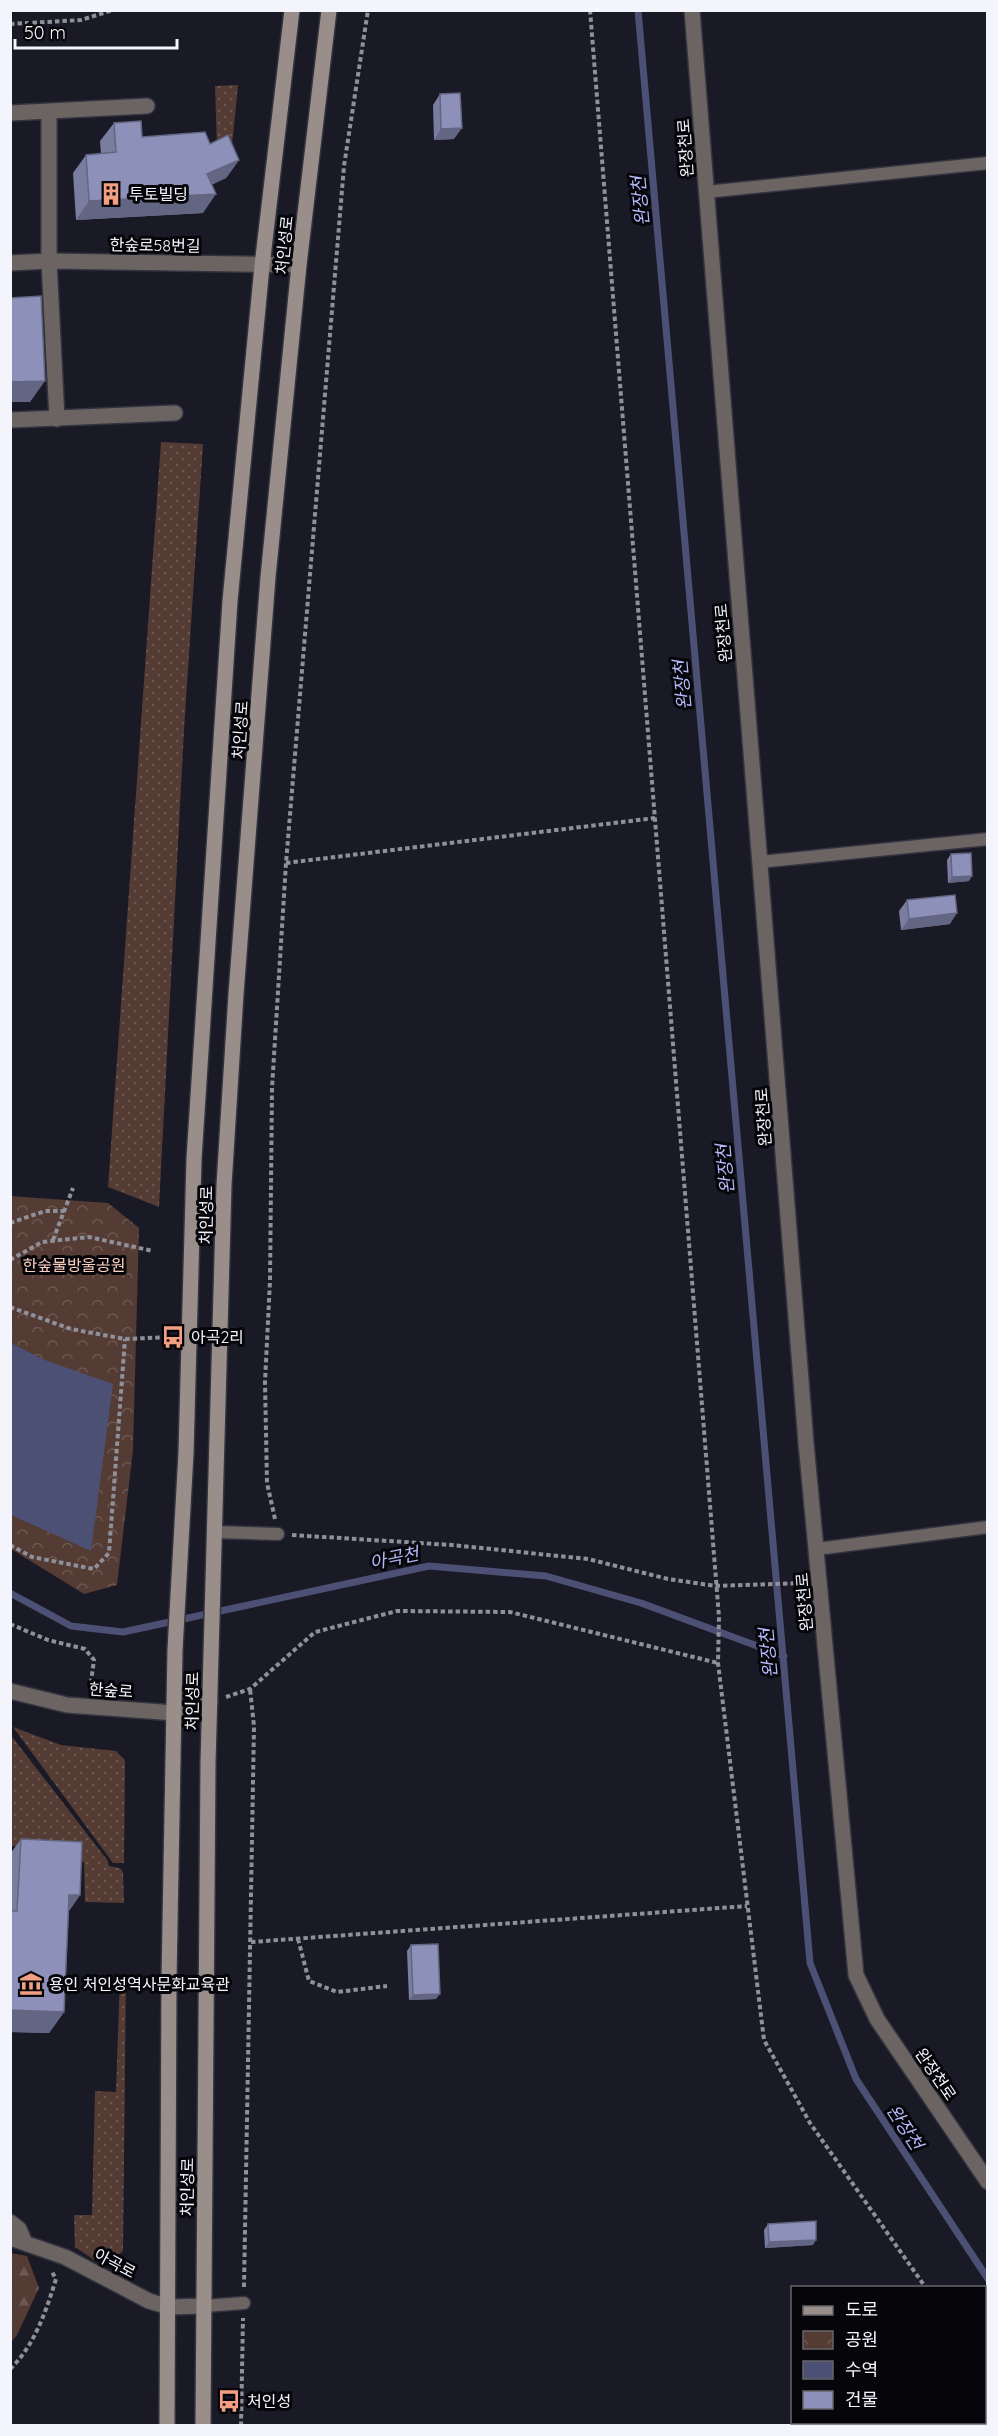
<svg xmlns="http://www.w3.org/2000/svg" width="998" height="2436" viewBox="0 0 998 2436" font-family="Quicksand,'Noto Sans KR',sans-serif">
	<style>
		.grass { fill: url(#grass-dots) }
		.forest { fill: url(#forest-firs) }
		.park { fill: url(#park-crowns) }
		.water { fill: #4d5075 }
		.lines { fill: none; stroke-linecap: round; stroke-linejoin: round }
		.stream { stroke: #4d5075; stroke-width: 7 }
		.service-casing { stroke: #33343f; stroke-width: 15 }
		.minor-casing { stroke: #33343f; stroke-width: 18 }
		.tertiary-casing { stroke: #33343f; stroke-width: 18 }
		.secondary-casing { stroke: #33343f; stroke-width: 18 }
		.path { stroke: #8f909a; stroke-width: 4; stroke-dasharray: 4.5 3; stroke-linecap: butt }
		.service { stroke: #6b6462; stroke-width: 12 }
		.minor { stroke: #6b6462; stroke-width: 15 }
		.tertiary { stroke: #6b6462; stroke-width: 15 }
		.secondary { stroke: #998e8a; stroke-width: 15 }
		.wall { fill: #797d9f }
		.shaded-wall { fill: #636682 }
		.building { fill: #8d91b9; stroke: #636682; stroke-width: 1.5 }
		.labels { text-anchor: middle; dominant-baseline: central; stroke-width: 6; stroke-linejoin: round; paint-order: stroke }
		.street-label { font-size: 16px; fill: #f3f4fc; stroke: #06060a }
		.poi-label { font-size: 16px; fill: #f3f4fc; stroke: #06060a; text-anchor: start }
		.park-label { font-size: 16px; fill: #fbcfc0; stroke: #06060a }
		.water-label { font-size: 18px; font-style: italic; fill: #b3b8f8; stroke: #06060a }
	</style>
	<defs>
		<pattern id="grass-dots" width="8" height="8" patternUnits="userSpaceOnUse" patternTransform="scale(1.5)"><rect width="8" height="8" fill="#543b33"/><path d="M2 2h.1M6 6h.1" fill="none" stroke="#6d5851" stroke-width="1.8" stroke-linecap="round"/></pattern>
		<pattern id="forest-firs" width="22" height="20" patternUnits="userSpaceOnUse" patternTransform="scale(1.5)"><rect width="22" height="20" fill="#543b33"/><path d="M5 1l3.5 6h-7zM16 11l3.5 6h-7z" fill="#6d5851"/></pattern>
		<pattern id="park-crowns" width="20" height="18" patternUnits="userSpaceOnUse" patternTransform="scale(1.5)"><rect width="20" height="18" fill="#543b33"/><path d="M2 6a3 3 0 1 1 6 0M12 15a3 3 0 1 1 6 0" fill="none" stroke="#6d5851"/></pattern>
	</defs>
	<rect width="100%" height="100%" fill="#191a25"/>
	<path class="grass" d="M238 85 229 175 213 149 217 147 215 86Z
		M161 442 203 444 184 730 159 1207 108 1187Z
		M13 1727 61 1745 116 1751 125 1760 124 1863H113Z
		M10 1734 108 1861 109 1866 120 1868 123 1872 124 1903 85 1902 84 1862H77V1851L11 1846Z
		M120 1976H126L123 2251 116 2257 94 2260 75 2247 74 2215H92L95 2091 116 2092Z"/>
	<path class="forest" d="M11 2253 27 2256 39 2288 17 2335 11 2342Z"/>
	<path class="park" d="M10 1196 108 1203 139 1228 133 1450 117 1585 84 1594 11 1549Z"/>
	<path class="water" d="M11 1343 42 1359 113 1384 91 1551 11 1515Z"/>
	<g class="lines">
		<path class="stream" d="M638 10 810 1963 856 2079 988 2279
			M10 1593 71 1626 123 1632 429 1566 546 1576 641 1603 784 1656"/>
		<g class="service-casing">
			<path id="service" d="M706 192 988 163
				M759 862 988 839
				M215 1532 278 1534
				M817 1549 988 1527
				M204 2306 244 2303"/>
		</g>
		<g class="minor-casing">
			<path id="minor" d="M10 113 147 106
				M49 113V261L57 419
				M10 420 175 413
				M10 2222 19 2229 25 2243
				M10 2238 65 2257 149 2301 169 2307 204 2306"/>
		</g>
		<g class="tertiary-casing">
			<path id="tertiary" d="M692 10 806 1443 856 1975 877 2019 988 2182
				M10 263 49 261 299 265
				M10 1691 67 1705 175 1713 210 1703"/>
		</g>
		<g class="secondary-casing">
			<path id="secondary" d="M167 2426 169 1979 175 1650 186 1453 194 1159 230 601 262 266 292 10
				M203 2426 208 1763 224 1185 236 994 268 577 299 265 329 10"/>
		</g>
		<path class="path" d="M590 10 719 1617 718 1663 764 2040 810 2123 926 2288
			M10 24 81 20 113 10
			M286 863 655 818
			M10 1223 45 1211H64
			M53 1240 73 1188
			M10 1260 42 1242 89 1237 153 1251
			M10 1307 71 1329 125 1339 173 1337
			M275 1519 267 1483 265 1382 270 1281 272 1088 286 863 344 166 368 10
			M292 1535 452 1545 588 1559 668 1579 716 1586 802 1583
			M10 1545 32 1557 94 1569 109 1553 125 1339
			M10 1624 48 1640 85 1649 94 1660 90 1689
			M226 1697 250 1689 315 1632 397 1611 510 1612 718 1663
			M298 1939 309 1981 337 1992 387 1986
			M251 1942 747 1906
			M244 2287 254 1726 250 1689
			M10 2369C35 2345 46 2311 56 2279L52 2272
			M984 2371 988 2376
			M241 2426 243 2318"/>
		<use href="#service" class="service"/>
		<use href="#minor" class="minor"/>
		<use href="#tertiary" class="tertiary"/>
		<use href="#secondary" class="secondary"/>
	</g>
	<path class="wall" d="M440 94 454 139 434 140 433 105Z
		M114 123 142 137 210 144 239 160 226 178 211 185 203 213 76 220 73 173 86 155 101 154 100 141Z
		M951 854 969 881 948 883 947 860Z
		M907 900 950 924 901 930 899 911Z
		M21 1839 80 1895 69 1911 64 2012 49 2033 10 2032V1854Z
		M411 1945 436 1999 409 2000 407 1951Z
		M768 2224 813 2245 765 2248 764 2230Z"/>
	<path class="shaded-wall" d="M462 128 454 139 434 140 441 129Z
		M239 160 226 178 193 193 207 174Z
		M216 194 203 213 76 220 89 201Z
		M45 381 30 402H10V382Z
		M972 876 969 881 948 883 952 877Z
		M957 913 950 924 901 930 909 919Z
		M69 1895H80L65 1916Z
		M440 1994 436 1999 409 2000 413 1995Z
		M10 2010 64 2012 49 2033 10 2032Z
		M816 2240 813 2245 765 2248 769 2242Z"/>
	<path class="building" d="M460 93 462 128 441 129 440 94Z
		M141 121 142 137 205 132 210 144 228 135 239 160 207 174 216 194 89 201 86 155 116 152 114 123Z
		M41 296 45 381 10 382V298Z
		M971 853 972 876 952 877 951 854Z
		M955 895 957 913 909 919 907 900Z
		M21 1839 82 1842 80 1895H69L64 2012 10 2010V1911H17Z
		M438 1944 440 1994 413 1995 411 1945Z
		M816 2221V2240L769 2242 768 2224Z"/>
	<defs>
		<g id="building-bare" transform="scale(1.8)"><path d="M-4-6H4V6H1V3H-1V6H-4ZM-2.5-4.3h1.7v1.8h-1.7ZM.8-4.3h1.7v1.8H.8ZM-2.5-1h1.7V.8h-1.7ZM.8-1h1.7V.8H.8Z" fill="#f3a082" stroke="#06060a" stroke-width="2.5" paint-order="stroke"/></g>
		<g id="bus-bare" transform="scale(1.8)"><path d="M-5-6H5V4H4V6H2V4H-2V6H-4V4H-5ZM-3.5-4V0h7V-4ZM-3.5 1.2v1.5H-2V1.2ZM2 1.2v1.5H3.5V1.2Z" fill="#f3a082" stroke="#06060a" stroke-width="2.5" paint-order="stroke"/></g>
		<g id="museum-bare" transform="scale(1.8)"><path d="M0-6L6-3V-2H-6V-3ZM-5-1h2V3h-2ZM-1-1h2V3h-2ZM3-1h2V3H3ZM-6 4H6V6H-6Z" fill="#f3a082" stroke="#06060a" stroke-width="2.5" paint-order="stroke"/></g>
	</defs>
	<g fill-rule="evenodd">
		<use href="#building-bare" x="111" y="194"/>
		<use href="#bus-bare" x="173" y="1337"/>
		<use href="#museum-bare" x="31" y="1984"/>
		<use href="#bus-bare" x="229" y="2401"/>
	</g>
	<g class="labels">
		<g class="street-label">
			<text transform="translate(685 148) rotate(-94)">완장천로</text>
			<text transform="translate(155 245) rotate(1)">한숲로58번길</text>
			<text transform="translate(284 245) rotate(-84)">처인성로</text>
			<text transform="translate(723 633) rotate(-95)">완장천로</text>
			<text transform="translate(240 730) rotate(-86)">처인성로</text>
			<text transform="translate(763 1117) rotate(-94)">완장천로</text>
			<text transform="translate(206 1215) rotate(-89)">처인성로</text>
			<text transform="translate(804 1602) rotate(-95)">완장천로</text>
			<text transform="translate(111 1690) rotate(4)">한숲로</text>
			<text transform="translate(192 1701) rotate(-89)">처인성로</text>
			<text transform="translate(936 2074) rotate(56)">완장천로</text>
			<text transform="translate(187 2187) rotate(-89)">처인성로</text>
			<text transform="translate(115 2263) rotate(28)">아곡로</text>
		</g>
		<g class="poi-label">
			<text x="129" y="194">투토빌딩</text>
			<text x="191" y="1337">아곡2리</text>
			<text x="49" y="1984">용인 처인성역사문화교육관</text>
			<text x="247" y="2401">처인성</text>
		</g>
		<g class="park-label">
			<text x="74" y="1265">한숲물방울공원</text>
		</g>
		<g class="water-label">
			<text transform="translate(640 201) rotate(-95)">완장천</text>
			<text transform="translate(682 685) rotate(-95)">완장천</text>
			<text transform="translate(725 1169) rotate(-95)">완장천</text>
			<text transform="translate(394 1558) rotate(-12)">아곡천</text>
			<text transform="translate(768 1653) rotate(-95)">완장천</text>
			<text transform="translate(905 2127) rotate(57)">완장천</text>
		</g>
	</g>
	<rect width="998" height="2436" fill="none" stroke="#f3f4fc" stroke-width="24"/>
	<rect x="791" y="2286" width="195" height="138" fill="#06060a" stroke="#65656b" stroke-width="1.5"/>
	<rect x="803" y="2306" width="30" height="9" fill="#998e8a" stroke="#65656b" stroke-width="1.5"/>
	<text x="845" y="2316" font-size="18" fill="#f3f4fc">도로</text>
	<rect x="803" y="2331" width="30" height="18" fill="url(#park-crowns)" stroke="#65656b" stroke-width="1.5"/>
	<text x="845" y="2346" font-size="18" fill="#f3f4fc">공원</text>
	<rect x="803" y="2361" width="30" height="18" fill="#4d5075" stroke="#65656b" stroke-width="1.5"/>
	<text x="845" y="2376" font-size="18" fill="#f3f4fc">수역</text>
	<rect x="803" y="2391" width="30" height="18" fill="#8d91b9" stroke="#65656b" stroke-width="1.5"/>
	<text x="845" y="2406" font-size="18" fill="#f3f4fc">건물</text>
	<path d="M15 39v9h162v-9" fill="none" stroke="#f3f4fc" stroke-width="3"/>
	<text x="24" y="39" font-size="18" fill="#f3f4fc" stroke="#06060a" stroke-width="4.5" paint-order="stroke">50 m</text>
</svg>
